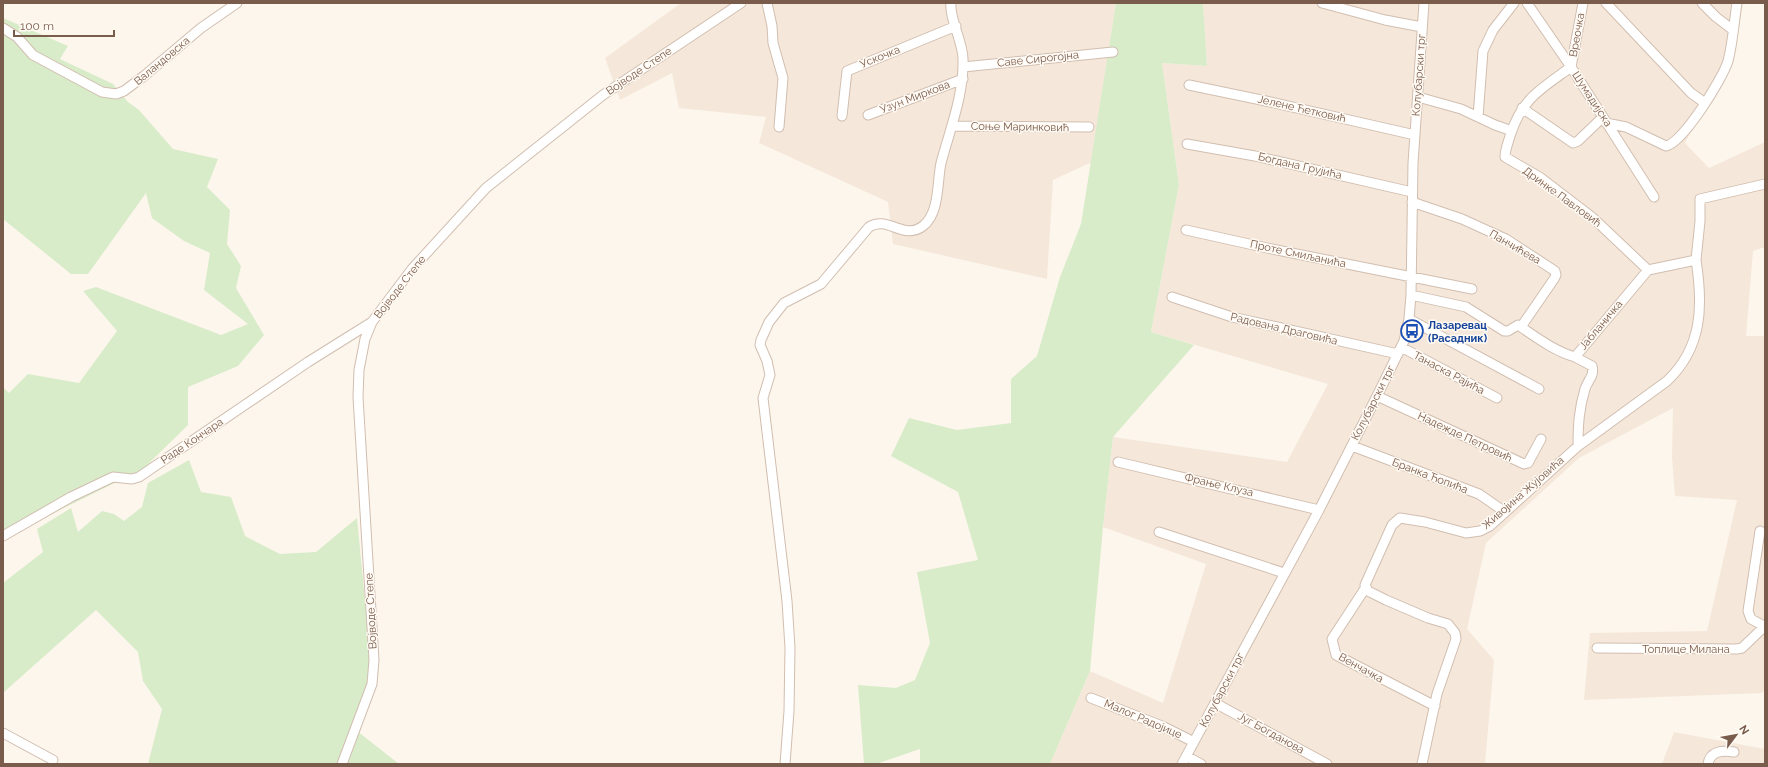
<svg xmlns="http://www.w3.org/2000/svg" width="1768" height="767" viewBox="0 0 1768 767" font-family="Raleway,sans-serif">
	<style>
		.residential { fill: #f5e8da }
		.green { fill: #d8ecc9 }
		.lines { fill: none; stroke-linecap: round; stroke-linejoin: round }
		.minor-casing { stroke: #d1beb0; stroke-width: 11 }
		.minor { stroke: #fff; stroke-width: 9 }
		.labels { text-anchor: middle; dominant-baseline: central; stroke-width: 3; stroke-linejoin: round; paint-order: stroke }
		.street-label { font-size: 11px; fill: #7a5c4d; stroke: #fffaf3 }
		.transit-label { font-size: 11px; font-weight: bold; fill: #164399; stroke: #fffaf3; text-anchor: start }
	</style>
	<rect width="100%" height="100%" fill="#fdf6ec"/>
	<path class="residential" d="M681 3H1116L1092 162 1053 180 1047 279 893 244 888 202 759 143 766 117 679 108 672 73 620 100 605 58Z
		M1203 3H1743L1735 52 1685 143 1709 168 1765 142V247L1753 251 1746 336H1765V689L1762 693 1584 700 1590 633 1707 631 1737 500 1675 496 1672 458 1673 408 1579 458 1486 543 1467 629 1494 660 1485 764H1050L1090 671 1163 703 1206 564 1103 527 1113 437 1287 462 1328 384 1151 332 1179 185 1162 63 1207 66Z
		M1674 732 1765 749V764H1662Z"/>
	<path class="green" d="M1116 3H1203L1207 66 1162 63 1179 185 1151 332 1194 345 1113 437 1103 527 1090 671 1050 764H920V749L876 764H864L858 685 896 688 915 680 930 643 917 572 978 560 958 492 891 456 909 418 957 430 1011 423V379L1037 356 1060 277 1081 224Z
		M3 18 68 46 60 59 113 84 128 102 139 110 173 149 218 159 207 187 230 210 227 244 241 266 236 288 264 335 238 366 188 387V425L143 469 3 538V387L9 393 28 374 79 383 117 331 83 291 96 287 221 335 248 324 204 290 210 253 184 241 152 218 146 193 88 274H71L3 219Z
		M189 460 201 492 231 497 245 536 280 554 316 552 357 518 373 683 352 727 399 764H148L162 709 143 681 138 652 96 610 3 693V583L43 552 37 529 71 508 78 532 102 511 114 514 124 521 142 507 148 483Z"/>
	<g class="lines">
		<g class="minor-casing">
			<path id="minor" d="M767 3 772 26 773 43 783 78 779 127
				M1322 3 1385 20 1422 27
				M1527 3 1571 67 1654 197
				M1583 3 1571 67C1541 89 1522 98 1510 136 1508 143 1505 150 1505 157L1541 178 1592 217 1648 270 1696 260 1700 221V199L1765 184
				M1606 3 1691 93 1705 103
				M1702 3 1716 17 1733 30
				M3 28 17 37 33 55 102 92 116 94 124 91 144 76 201 28 237 3
				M963 67 1113 52
				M1189 85 1266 101 1415 135
				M1418 97 1461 109 1495 125 1512 131
				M1522 108 1573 143 1578 141 1603 117
				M868 115 963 79
				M842 116 847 71 956 26
				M1478 117 1483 51 1493 30 1514 3
				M1606 123 1626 127 1666 146C1683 143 1723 78 1728 61 1733 42 1734 22 1737 3
				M952 126 1089 127
				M1187 144 1255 156 1412 192
				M1412 202 1462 219 1506 239 1555 271 1556 275 1554 279 1521 327
				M1186 230 1267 248 1472 289
				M1411 295 1466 307 1504 331H1508L1518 325C1536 337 1554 351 1575 357
				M1172 297 1232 317 1398 354
				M1409 319 1539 389
				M1401 347 1497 398
				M1377 396 1524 464 1528 463 1541 439
				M1352 446 1479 494 1505 512
				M1578 446C1578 425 1579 409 1585 389 1587 381 1595 376 1592 366L1575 357 1648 270
				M1118 462 1319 510
				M1760 531 1748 611 1751 619 1764 626
				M1159 532 1284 573
				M3 536 71 497 113 477 132 479 139 477 308 362 372 322
				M1366 587 1332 639 1336 655 1435 706
				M1597 648 1737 649 1742 648 1765 626
				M1091 698 1162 726 1194 742
				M1215 703 1327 764
				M3 733 53 760
				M1186 756 1201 764
				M342 764 372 684 374 660 358 397 359 370 365 339 372 322 412 269 486 188 603 95 741 3
				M785 764 789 711 790 648 787 601 763 398 770 375 767 361 760 345 761 340 769 322 784 303 821 284 869 227C888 215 903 241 923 226 940 213 937 181 941 163 950 129 964 95 963 59 963 42 949 18 951 3
				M1182 764 1319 510 1377 396 1404 341 1409 319 1411 295 1413 163 1424 3
				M1422 764 1437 694 1456 639 1455 633 1448 624 1428 618 1386 600 1368 591 1365 585 1392 525 1400 518 1425 522 1466 533 1480 531 1490 526 1578 446 1667 381C1703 347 1703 305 1696 260
				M1708 764C1710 751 1722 750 1734 752"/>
		</g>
		<use href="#minor" class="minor"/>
	</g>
	<defs>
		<g id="bus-ring" transform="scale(1.15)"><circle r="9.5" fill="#fffaf3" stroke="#1a4fb4" stroke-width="1.5"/><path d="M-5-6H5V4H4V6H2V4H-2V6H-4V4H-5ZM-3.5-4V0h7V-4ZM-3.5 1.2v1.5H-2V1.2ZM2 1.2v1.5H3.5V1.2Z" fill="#1a4fb4"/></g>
	</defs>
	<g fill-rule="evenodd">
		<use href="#bus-ring" x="1412" y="331"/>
	</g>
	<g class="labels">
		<g class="street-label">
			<text transform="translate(1577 35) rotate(-80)">Вреочка</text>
			<text transform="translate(880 57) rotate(-22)">Ускочка</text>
			<text transform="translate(1038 59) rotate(-6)">Саве Сирогојна</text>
			<text transform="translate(162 61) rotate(-40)">Валандовска</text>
			<text transform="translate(639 71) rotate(-34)">Војводе Степе</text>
			<text transform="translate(1419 75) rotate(-86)">Колубарски трг</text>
			<text transform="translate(915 97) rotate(-21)">Узун Миркова</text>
			<text transform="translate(1592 99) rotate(57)">Шумадијска</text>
			<text transform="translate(1302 109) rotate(13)">Јелене Ћетковић</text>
			<text transform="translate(1020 127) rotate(1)">Соње Маринковић</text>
			<text transform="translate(1300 166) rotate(13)">Богдана Грујића</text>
			<text transform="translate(1562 197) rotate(36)">Дринке Павловић</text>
			<text transform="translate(1515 247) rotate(30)">Панчићева</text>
			<text transform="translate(1298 254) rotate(12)">Проте Смиљанића</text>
			<text transform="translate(400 287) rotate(-52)">Војводе Степе</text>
			<text transform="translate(1601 325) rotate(-50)">Јабланичка</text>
			<text transform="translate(1284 329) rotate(13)">Радована Драговића</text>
			<text transform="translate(1449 373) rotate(28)">Танаска Рајића</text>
			<text transform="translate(1373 403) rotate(-63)">Колубарски трг</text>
			<text transform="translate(1465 437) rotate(25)">Надежде Петровић</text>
			<text transform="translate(192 441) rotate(-34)">Раде Кончара</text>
			<text transform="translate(1430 476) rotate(21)">Бранка Ћопића</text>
			<text transform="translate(1219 485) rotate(13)">Фрање Клуза</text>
			<text transform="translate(1523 493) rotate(-41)">Живојина Жујовића</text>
			<text transform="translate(371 611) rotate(-93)">Војводе Степе</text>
			<text x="1686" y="649">Топлице Милана</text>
			<text transform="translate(1361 668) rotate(29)">Венчачка</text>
			<text transform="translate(1222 690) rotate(-62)">Колубарски трг</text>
			<text transform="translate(1143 719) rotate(23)">Малог Радојице</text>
			<text transform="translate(1271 733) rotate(29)">Југ Богданова</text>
		</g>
		<g class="transit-label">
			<text x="1428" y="325">Лазаревац<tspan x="1428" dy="13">(Расадник)</tspan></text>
		</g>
	</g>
	<rect width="1768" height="767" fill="none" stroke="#7a5c4d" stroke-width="8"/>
	<g transform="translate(1736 735) rotate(58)" stroke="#fffaf3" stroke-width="3" paint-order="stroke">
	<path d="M0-3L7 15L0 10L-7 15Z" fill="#7a5c4d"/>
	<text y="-6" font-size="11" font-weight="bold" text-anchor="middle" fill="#7a5c4d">N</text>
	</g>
	<path d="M14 30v6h100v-6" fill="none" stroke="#7a5c4d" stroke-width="2"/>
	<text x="20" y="30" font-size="12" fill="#7a5c4d" stroke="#fffaf3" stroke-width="3" paint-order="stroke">100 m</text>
</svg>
